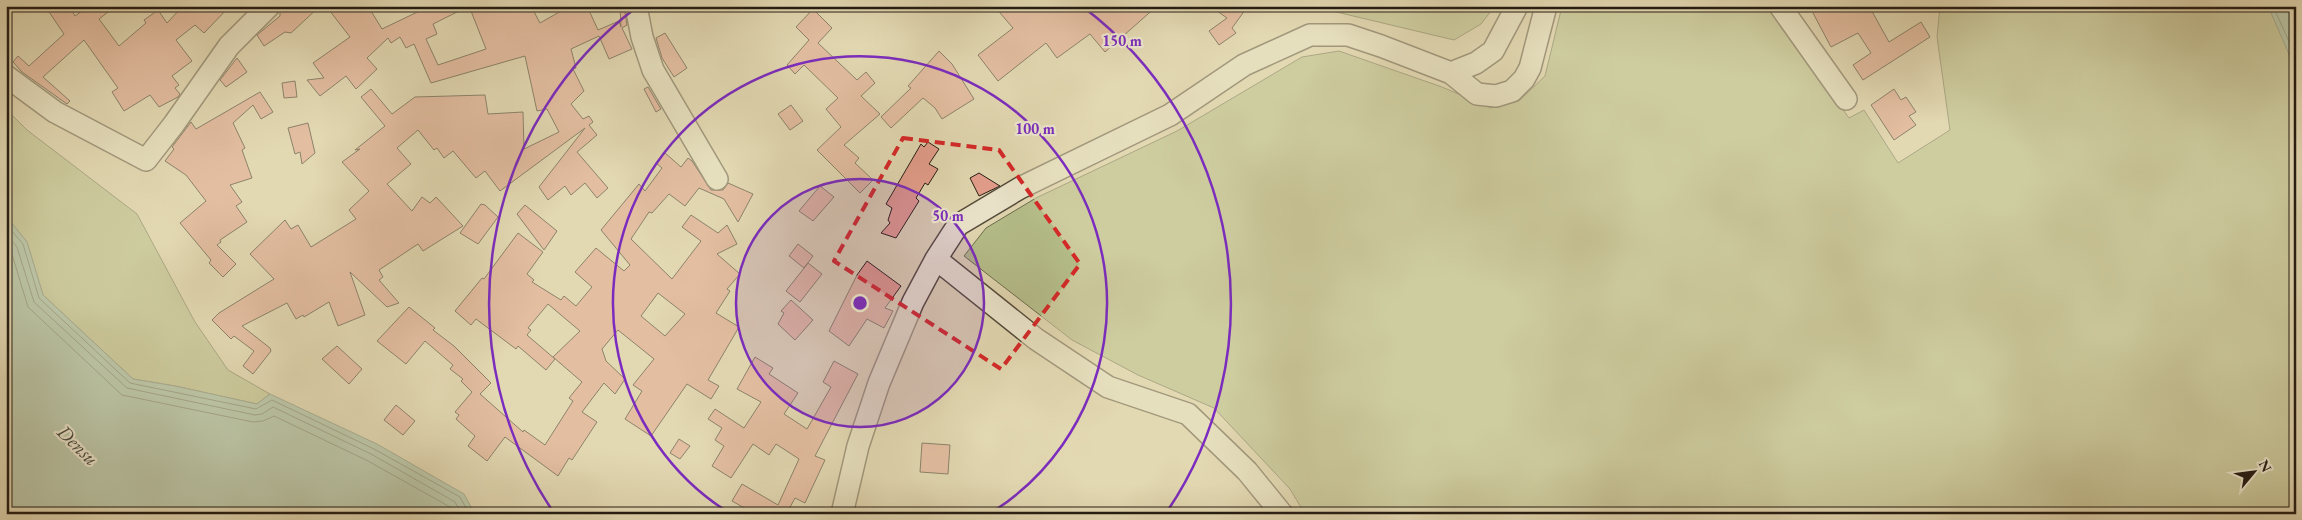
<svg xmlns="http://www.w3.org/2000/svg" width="2302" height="520" viewBox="0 0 2302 520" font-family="'EB Garamond',serif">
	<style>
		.green { fill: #b5be8a; stroke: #6c6d4e }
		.water { fill: #96bba7; stroke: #687b6c }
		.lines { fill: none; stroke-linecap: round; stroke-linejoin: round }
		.shore { stroke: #5d6c5d; stroke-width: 1 }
		.building { fill: #e49e8c; stroke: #241c13; fill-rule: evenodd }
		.minor-casing { stroke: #544b3b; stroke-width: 24 }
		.minor { stroke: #ece6cd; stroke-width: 21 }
		.marked { fill: none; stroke: #d62828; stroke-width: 4; stroke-dasharray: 10 6; stroke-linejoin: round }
		.ring { fill: none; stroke: #7b2cbf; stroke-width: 2.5 }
		.labels { text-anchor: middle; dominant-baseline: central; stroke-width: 4.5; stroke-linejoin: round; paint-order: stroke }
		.water-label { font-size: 20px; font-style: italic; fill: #464c3f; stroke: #ece6cd }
		.centre { fill: #7b2cbf; stroke: #ece6cd; stroke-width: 2.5 }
		.ring-label { font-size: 15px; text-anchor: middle; font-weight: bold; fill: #7b2cbf; stroke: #ece6cd; stroke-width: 4.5; stroke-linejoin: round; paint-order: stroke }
	</style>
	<rect width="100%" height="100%" fill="#e2d8b2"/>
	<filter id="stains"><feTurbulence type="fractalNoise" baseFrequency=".004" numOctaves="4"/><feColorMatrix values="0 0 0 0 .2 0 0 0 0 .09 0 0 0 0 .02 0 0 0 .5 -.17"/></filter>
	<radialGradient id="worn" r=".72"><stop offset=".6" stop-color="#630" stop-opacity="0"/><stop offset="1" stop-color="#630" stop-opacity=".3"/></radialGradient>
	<path class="green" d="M1340 6H1495L1481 24 1454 40 1328 10Z
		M1562 6H1769L1849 118 1864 110 1898 163 1950 130 1937 37 1940 6H2268L2296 68V514H1305L1290 489 1214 408 1138 375 1072 340 964 256 986 228 1036 198 1177 131 1302 57 1339 51 1442 87 1491 108 1519 101 1545 76Z
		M6 109 27 130 137 214 195 322 228 370 270 394 257 404 175 386 133 379 43 295 27 242 6 216Z"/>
	<path class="water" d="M2268 6H2296V68H2295Z
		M6 216 27 242 43 295 133 379 175 386 257 404 270 394 377 444 464 494 475 514H6Z"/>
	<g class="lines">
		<path class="shore" d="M2273 6 2296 57
			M6 224 23 244 39 298 130 383 256 409 272 400 374 449 460 497 469 514
			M6 234 17 247 34 302 127 388 255 415 262 414 273 407 371 454 455 502 462 514
			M6 246 11 251 28 307 122 395 253 422 263 421 274 416 368 461 450 507 454 514"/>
	</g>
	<path class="building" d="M45 6H69L75 16 89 6H116L99 19 119 46 146 23 144 20 158 10 167 23 183 6H230L204 33 195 25 176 40 192 61 172 76 179 85 175 88 180 94 178 97 159 107 150 95 124 111 112 92 118 88 84 40 43 77 70 101 67 104 22 72 13 62 18 56 29 66 64 34Z
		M286 6H320L291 33 285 32 264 46 257 35 280 16V12Z
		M326 6H368L382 29 430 6H531L540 23 570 6H587L598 30 619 21 621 27 620 6H624L627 25 622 28 632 49 609 59 599 36 571 49 576 68 573 69 584 91 571 104 583 119 589 116 593 122 589 125 597 135 577 152 608 188 597 198 585 183 571 195 565 186 548 200 539 187 585 128 500 191 485 171 476 178 453 151 444 158 437 148 434 150 418 130 397 148 411 164 387 184 412 211 422 197 430 203 436 197 463 226 423 251 418 244 379 270 383 277 379 280 399 303 387 307 350 272 365 315 338 326 329 302 304 317 303 315 296 319 287 303 242 326 270 348 271 351 253 374 243 366 254 351 234 336 231 339 212 320 219 313 274 279 250 254 285 220 291 229 298 225 311 247 356 219 349 210 369 191 342 162 360 149 355 150 385 126 361 97 371 89 392 114 415 97 485 95 488 114 523 112 524 149 559 132 547 109 537 111 525 56 431 83 414 44 406 48 400 37 391 43 388 38 367 58 377 69 356 89 346 76 320 96 307 80 324 78 313 63 350 37ZM469 6 486 49 438 65 426 39 437 34 433 24Z
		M994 6H1157L1105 52 1090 34 1057 58 1046 43 998 81 978 55 1013 28Z
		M1210 6H1248L1232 28 1236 33 1219 45 1209 31 1227 18Z
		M1818 6H1869L1889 42 1921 22 1930 37 1863 80 1853 65 1871 53 1858 33 1831 47 1813 13Z
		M813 9 832 28 818 43 857 80 866 72 875 83 861 96 880 114 844 145 859 158 855 163 873 180 860 193 817 150 841 127 826 109 838 98 804 65 795 74 787 65 809 40 796 27Z
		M665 33 687 68 674 77 662 58 656 38Z
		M939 51 952 64 974 99 942 119 935 108 923 98 891 128 881 117 911 88 908 86Z
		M237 58 247 72 226 87 220 80Z
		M295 81 297 97 284 98 282 83Z
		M648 87 661 109 656 112 644 89Z
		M1894 89 1901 100 1906 97 1916 112 1909 116 1916 125 1894 140 1871 105Z
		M260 92 273 112 261 119 253 105 233 123 245 148 242 150 252 178 230 185 242 202 236 206 247 222 220 240 221 242 217 245 236 264 223 277 209 263 211 260 180 223 206 201 186 175 165 161 174 149 172 147 191 122 196 129Z
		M791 105 803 121 790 130 778 114Z
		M308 123 315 153 302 164 300 152 295 154 288 128Z
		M928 142 939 149 929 164 938 169 928 185 925 183 916 198 919 201 896 238 881 233 890 223 888 220 892 208 886 204 921 144 924 147Z
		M665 153 681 167 688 158 692 161 711 190H723L728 183 753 194 738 222 724 199 699 188 685 206 669 194 652 213 649 212 631 239 672 279 701 241 682 227 691 215 718 233 727 225 737 244 717 254 740 274 727 289 730 291 716 313 739 327 708 380 719 386 711 399 687 384 651 436 625 419 642 391 633 385 654 359 618 330 602 349 606 361 625 379 615 394 604 383 582 412 597 422 572 460 569 458 558 476 505 437 487 461 468 446 475 436 456 419 459 415 455 412 472 392 461 381 463 379 450 369 453 365 425 341 406 364 377 341 409 307 435 328 433 330 454 346 491 383 480 394 523 432 524 430 545 445 573 401 569 398 582 382 553 357 580 331 548 304 528 328 531 330 527 335 555 359 546 370 518 346 516 349 476 319 471 325 455 311 482 278 484 279 518 233 543 252 527 274 534 280 532 282 561 300 564 296 576 306 592 287 575 272 596 248 624 271 630 265 601 230 639 184 645 191 662 168 656 163ZM658 293 685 314 665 336 641 316Z
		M979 173 1000 186 979 196 970 178Z
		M820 186 834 197 813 221 799 211Z
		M481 204 485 205 498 217 478 244 460 233Z
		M525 205 557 231 544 250 517 214Z
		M798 244 813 256 804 268 789 256Z
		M867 261 901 286 885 308 893 311 884 328 867 319 849 346 829 331 857 275Z
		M808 263 822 274 800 302 786 291Z
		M791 300 813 320 795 340 778 324 784 313 781 311Z
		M337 346 362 369 349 384 322 359Z
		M755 357 773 368 769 374 798 393 784 414 807 429 831 387 823 382 834 361 858 374 815 456 825 460 805 503 795 498 788 511 794 514H755L732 501 742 484 778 505 799 459 776 444 769 455 753 444 731 478 712 466 724 446 715 440 722 428 708 419 715 409 744 428 761 402 737 389Z
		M396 405 415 421 403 435 384 420Z
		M679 439 690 446 680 459 670 453Z
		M922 443 950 445 948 474 920 472Z"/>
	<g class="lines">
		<g class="minor-casing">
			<path id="minor" d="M636 6 642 37 653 70 717 179
				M1780 6 1846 99
				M1451 73 1476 63 1493 51 1517 6
				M6 76 55 112 146 160 174 124 229 46 269 6
				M936 259 1036 339 1108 387 1188 414 1247 471 1282 514
				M842 514 858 446 879 383 913 302 936 259 958 225 1020 188 1170 115 1244 65 1310 35H1348L1381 46 1451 73 1477 94 1496 96 1512 91 1524 79 1530 68 1546 6"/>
		</g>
		<use href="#minor" class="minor"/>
	</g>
	<path d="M0 0H2302V520H0ZM903 138 999 150 1080 264 1001 369 834 261Z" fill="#e2d8b2" fill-opacity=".55" fill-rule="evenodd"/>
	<path class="marked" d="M903 138 999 150 1080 264 1001 369 834 261Z"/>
	<circle cx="860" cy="303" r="124" fill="#7b2cbf" fill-opacity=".12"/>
	<g class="ring">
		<circle cx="860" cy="303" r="124"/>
		<path d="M731 514A247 247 0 1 1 989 514"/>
		<path d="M554 513A371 371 0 0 1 637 7M1083 7A371 371 0 0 1 1166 513"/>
	</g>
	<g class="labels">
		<g class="water-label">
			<text transform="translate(78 445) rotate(44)">Densu</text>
		</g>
	</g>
	<circle cx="860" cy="303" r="8" class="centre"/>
	<g class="ring-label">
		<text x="1122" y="46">150 m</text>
		<text x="1035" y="134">100 m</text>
		<text x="948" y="221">50 m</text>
	</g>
	<rect width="2302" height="520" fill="none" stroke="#e2d8b2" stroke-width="25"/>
	<rect x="8" y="8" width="2287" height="505" fill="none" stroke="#241c13" stroke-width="2.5"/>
	<rect x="12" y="12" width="2277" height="495" fill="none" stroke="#241c13"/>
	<g transform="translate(2254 472) rotate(61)" stroke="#ece6cd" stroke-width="4" paint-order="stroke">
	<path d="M0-4L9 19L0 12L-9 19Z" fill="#241c13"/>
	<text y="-8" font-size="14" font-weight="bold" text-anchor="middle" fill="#241c13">N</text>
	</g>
	<rect width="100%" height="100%" filter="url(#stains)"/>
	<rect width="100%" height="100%" fill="url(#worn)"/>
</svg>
